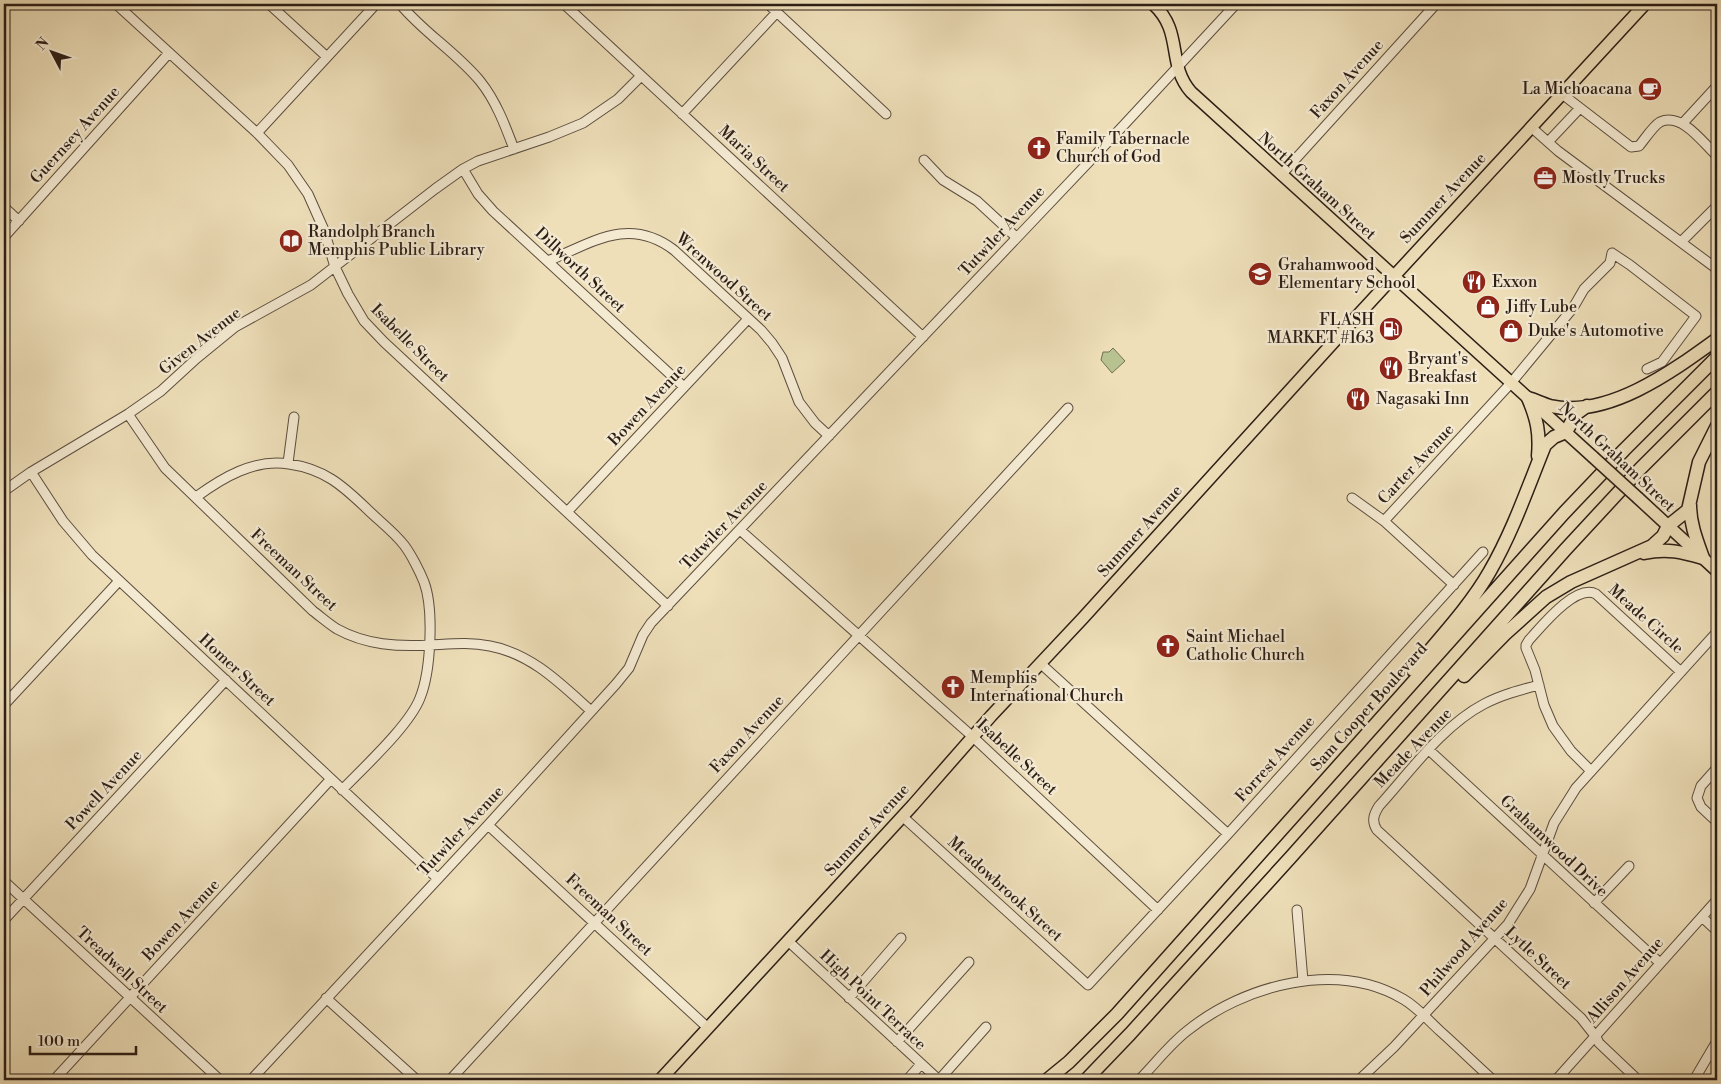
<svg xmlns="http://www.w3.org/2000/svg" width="1721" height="1084" viewBox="0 0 1721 1084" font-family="'Libre Bodoni',serif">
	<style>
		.green { fill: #b8c290; stroke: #727053 }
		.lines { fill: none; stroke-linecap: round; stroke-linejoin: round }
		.minor-casing { stroke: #5c4e3f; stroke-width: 11 }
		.major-casing { stroke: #2c1e16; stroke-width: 14 }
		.highway-casing { stroke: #2c1e16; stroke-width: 15 }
		.minor { stroke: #f4ead2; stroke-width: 9 }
		.major { stroke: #eedfb9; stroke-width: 11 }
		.highway { stroke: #eedfb9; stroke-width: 12 }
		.major-bridge-casing { stroke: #2c1e16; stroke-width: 14; stroke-linecap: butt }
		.major-bridge { stroke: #eedfb9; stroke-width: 11 }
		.labels { text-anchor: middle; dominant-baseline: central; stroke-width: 4.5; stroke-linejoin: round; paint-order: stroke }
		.street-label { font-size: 16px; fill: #2c1e16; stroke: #f4ead2 }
		.poi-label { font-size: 16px; fill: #2c1e16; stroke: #f4ead2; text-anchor: start }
	</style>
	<rect width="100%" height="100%" fill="#eedfb9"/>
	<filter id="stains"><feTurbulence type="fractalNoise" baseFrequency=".004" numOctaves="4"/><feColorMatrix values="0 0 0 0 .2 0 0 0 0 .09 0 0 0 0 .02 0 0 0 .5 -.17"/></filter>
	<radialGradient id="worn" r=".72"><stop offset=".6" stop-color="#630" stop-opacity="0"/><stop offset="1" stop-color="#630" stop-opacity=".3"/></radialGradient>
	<path class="green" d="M1113 348 1125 361 1112 373 1101 360 1103 352H1109Z"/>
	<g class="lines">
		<g class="minor-casing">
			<path id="minor" d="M116 4 257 133 288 165 308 194 324 230 335 267 348 294 364 321 384 342 668 606
				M269 4 327 57
				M400 4C424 33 456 52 480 81 496 101 505 125 514 149
				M564 4 923 337
				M768 4 886 114
				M4 5 5 4
				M1562 94 1631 147 1639 146C1645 139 1653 126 1660 122 1682 112 1703 143 1717 156
				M682 114 777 12
				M1683 123 1717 86
				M1531 127 1558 151 1717 269
				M257 133 376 4
				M1548 142 1580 108
				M924 160 943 180 977 201 1016 237
				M463 169 478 194 493 211 684 387
				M1281 175 1436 4
				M4 207 19 221
				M4 237 169 53
				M1681 242 1717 206
				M548 261C593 242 629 216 674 250L761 330 772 343 782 358 799 402 815 423 829 436
				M128 414 165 468 313 611C321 617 329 624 337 629 366 645 398 647 430 645 451 644 470 642 490 646 532 654 561 684 591 711
				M288 463 294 417
				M31 472 63 521 92 555 437 878
				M4 491 31 472 128 414 161 391 197 358 235 327 311 285 435 189 463 169 478 161 549 137 583 123 618 99 641 76
				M196 497C222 478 255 458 289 464 324 469 342 485 366 508 378 520 394 532 404 545 411 554 420 572 424 582 434 609 431 671 420 698 409 726 364 767 342 790
				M1352 498 1384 521 1454 585
				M567 512 748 319
				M1384 521 1511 383 1573 308 1584 289 1610 263 1612 253 1630 265 1696 316 1662 362 1647 369
				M740 530 973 737 1158 910
				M1040 663 1228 834
				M1539 685C1520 690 1501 695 1484 704 1442 726 1410 772 1379 806 1374 814 1371 821 1377 830L1581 1018 1596 1037 1599 1043 1638 1080
				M4 705 119 581
				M1429 750 1660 963
				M1717 768 1701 786 1697 798 1701 807 1717 822
				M1591 771 1571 751 1553 726 1544 705 1535 670 1526 648V645L1529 640C1541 627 1576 583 1596 594L1681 672
				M902 816 1088 985 1228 834 1483 552
				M488 825 708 1028
				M4 881 220 1080
				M1594 903 1629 866
				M1297 910 1303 981
				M1702 917 1717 931
				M4 920 226 680
				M788 941 939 1080
				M326 998 417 1080
				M849 998 901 938
				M897 1042 969 962
				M54 1080 330 780
				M251 1080 488 825 616 684 629 668 643 635 651 623 1122 127 1236 4
				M450 1080 1068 408
				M907 1080 921 1064
				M939 1080 986 1027
				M1139 1080C1155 1064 1169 1045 1187 1031 1244 985 1336 960 1403 999 1417 1007 1428 1020 1440 1031 1458 1047 1475 1064 1493 1080
				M1359 1080 1394 1047 1508 924 1530 889 1554 823 1576 788 1717 632
				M1556 1080 1717 900
				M1694 1080 1717 1041"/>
		</g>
		<g class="major-casing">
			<path id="major" d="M1153 4C1184 32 1166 63 1191 92L1593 457
				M1638 498 1717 571
				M660 1080 913 805 991 716 1083 618 1360 313 1645 4"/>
		</g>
		<g class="highway-casing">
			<path id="highway" d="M1528 398C1535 400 1543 404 1550 406 1608 419 1673 371 1717 339
				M1528 398C1537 419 1540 433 1538 456
				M1690 505C1690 524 1697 541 1703 558
				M1644 553C1667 548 1682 552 1703 558
				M1413 670C1438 640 1471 605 1490 571 1513 531 1528 487 1545 445L1554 437 1566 432 1576 414 1587 406
				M1464 676 1505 634 1546 597 1571 582 1652 546 1663 536 1668 526 1688 510 1699 462 1717 426
				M1047 1080 1069 1062 1117 1014 1564 513 1624 450 1717 357
				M1086 1080 1130 1034 1290 858 1565 550 1640 469 1717 392"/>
		</g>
		<use href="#minor" class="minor"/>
		<use href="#major" class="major"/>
		<use href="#highway" class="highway"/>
		<g class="major-bridge-casing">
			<path id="major-bridge" d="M1593 457 1638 498"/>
		</g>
		<use href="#major-bridge" class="major-bridge"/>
	</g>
	<defs>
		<g id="cafe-disc" transform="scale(1.25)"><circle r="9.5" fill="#8f2418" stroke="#f4ead2"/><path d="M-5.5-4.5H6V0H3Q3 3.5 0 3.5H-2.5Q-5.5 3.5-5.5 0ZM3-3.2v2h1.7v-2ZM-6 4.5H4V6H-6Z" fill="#fff"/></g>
		<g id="church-disc" transform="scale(1.25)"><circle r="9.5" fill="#8f2418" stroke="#f4ead2"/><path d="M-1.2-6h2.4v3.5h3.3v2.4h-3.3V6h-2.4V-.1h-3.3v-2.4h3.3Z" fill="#fff"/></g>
		<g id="office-disc" transform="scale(1.25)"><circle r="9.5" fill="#8f2418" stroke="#f4ead2"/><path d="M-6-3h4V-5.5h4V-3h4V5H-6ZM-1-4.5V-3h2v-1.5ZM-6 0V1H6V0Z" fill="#fff"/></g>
		<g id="library-disc" transform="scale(1.25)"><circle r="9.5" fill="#8f2418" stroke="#f4ead2"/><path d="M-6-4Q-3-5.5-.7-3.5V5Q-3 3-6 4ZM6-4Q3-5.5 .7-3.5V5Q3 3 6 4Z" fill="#fff"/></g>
		<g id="school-disc" transform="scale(1.25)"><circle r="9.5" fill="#8f2418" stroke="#f4ead2"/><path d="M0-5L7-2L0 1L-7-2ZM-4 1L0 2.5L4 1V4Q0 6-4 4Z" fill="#fff"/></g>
		<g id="restaurant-disc" transform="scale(1.25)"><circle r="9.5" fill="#8f2418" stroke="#f4ead2"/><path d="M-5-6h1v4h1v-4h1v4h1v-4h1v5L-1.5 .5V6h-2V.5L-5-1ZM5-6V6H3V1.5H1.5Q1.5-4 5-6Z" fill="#fff"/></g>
		<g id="shop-disc" transform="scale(1.25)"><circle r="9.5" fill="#8f2418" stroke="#f4ead2"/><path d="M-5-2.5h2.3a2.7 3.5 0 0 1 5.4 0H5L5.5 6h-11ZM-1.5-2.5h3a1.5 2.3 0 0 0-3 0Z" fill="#fff"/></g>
		<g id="fuel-disc" transform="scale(1.25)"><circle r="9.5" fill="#8f2418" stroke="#f4ead2"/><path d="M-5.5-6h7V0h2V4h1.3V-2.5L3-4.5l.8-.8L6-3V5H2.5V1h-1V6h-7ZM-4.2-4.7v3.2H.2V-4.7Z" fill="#fff"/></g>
	</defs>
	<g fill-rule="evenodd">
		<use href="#cafe-disc" x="1650" y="89"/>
		<use href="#church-disc" x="1039" y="148"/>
		<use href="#office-disc" x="1545" y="178"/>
		<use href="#library-disc" x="291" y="241"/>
		<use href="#school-disc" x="1260" y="274"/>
		<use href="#restaurant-disc" x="1474" y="282"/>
		<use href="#shop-disc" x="1488" y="307"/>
		<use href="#fuel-disc" x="1391" y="329"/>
		<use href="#shop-disc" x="1511" y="331"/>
		<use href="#restaurant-disc" x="1391" y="368"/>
		<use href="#restaurant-disc" x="1358" y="399"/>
		<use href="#church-disc" x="1168" y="646"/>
		<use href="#church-disc" x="953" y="687"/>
	</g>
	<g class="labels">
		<g class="street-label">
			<text transform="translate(1347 79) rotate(-48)">Faxon Avenue</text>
			<text transform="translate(75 135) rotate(-48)">Guernsey Avenue</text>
			<text transform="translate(754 159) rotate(43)">Maria Street</text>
			<text transform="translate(1317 186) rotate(42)">North Graham Street</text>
			<text transform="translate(1443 198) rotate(-47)">Summer Avenue</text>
			<text transform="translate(1002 231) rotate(-47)">Tutwiler Avenue</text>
			<text transform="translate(580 270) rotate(43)">Dillworth Street</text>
			<text transform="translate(724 277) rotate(42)">Wrenwood Street</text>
			<text transform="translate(200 341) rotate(-38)">Given Avenue</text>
			<text transform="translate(410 343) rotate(45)">Isabelle Street</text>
			<text transform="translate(647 405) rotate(-47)">Bowen Avenue</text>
			<text transform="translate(1617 457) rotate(43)">North Graham Street</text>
			<text transform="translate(1416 464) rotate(-47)">Carter Avenue</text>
			<text transform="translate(724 525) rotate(-46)">Tutwiler Avenue</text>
			<text transform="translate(1140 531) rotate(-48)">Summer Avenue</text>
			<text transform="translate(294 570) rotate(43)">Freeman Street</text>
			<text transform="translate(1646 619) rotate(42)">Meade Circle</text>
			<text transform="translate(237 670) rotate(43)">Homer Street</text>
			<text transform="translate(1369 707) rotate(-48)">Sam Cooper Boulevard</text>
			<text transform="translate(747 734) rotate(-47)">Faxon Avenue</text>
			<text transform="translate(1413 748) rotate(-46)">Meade Avenue</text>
			<text transform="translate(1017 757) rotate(43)">Isabelle Street</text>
			<text transform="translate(1275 759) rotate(-48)">Forrest Avenue</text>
			<text transform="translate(104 790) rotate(-47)">Powell Avenue</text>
			<text transform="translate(867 830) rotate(-48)">Summer Avenue</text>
			<text transform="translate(461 831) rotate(-47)">Tutwiler Avenue</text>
			<text transform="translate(1554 846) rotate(43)">Grahamwood Drive</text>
			<text transform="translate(1005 889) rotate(42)">Meadowbrook Street</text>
			<text transform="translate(609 915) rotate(43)">Freeman Street</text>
			<text transform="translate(181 920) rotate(-47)">Bowen Avenue</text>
			<text transform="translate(1464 947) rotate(-49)">Philwood Avenue</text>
			<text transform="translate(1538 958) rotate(43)">Lytle Street</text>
			<text transform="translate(122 970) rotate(43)">Treadwell Street</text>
			<text transform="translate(1625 980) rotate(-49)">Allison Avenue</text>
			<text transform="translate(873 1000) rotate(43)">High Point Terrace</text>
		</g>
		<g class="poi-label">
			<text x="1632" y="89" text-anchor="end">La Michoacana</text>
			<text x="1056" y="139">Family Tabernacle<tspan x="1056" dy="18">Church of God</tspan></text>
			<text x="1562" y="178">Mostly Trucks</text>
			<text x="308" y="232">Randolph Branch<tspan x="308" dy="18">Memphis Public Library</tspan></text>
			<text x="1278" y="265">Grahamwood<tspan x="1278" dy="18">Elementary School</tspan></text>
			<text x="1492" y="282">Exxon</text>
			<text x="1506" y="307">Jiffy Lube</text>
			<text x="1374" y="320" text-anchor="end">FLASH<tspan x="1374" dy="18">MARKET #163</tspan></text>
			<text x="1528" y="331">Duke's Automotive</text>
			<text x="1408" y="359">Bryant's<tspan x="1408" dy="18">Breakfast</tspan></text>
			<text x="1376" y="399">Nagasaki Inn</text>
			<text x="1186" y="637">Saint Michael<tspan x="1186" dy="18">Catholic Church</tspan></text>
			<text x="970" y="678">Memphis<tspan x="970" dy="18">International Church</tspan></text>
		</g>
	</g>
	<rect width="1721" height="1084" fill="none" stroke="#eedfb9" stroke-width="20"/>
	<rect x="5" y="5" width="1711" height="1074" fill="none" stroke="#2c1e16" stroke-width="2.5"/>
	<rect x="10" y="10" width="1701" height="1064" fill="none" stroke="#2c1e16"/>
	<g transform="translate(52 52) rotate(311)" stroke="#f4ead2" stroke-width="4" paint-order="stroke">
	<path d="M0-4L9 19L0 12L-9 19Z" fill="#2c1e16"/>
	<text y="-8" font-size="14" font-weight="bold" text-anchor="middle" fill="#2c1e16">N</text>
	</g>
	<path d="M30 1046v8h106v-8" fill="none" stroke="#2c1e16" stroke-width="2.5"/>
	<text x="38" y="1046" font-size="15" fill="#2c1e16" stroke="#f4ead2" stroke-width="4" paint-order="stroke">100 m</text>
	<rect width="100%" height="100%" filter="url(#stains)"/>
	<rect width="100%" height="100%" fill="url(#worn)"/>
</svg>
